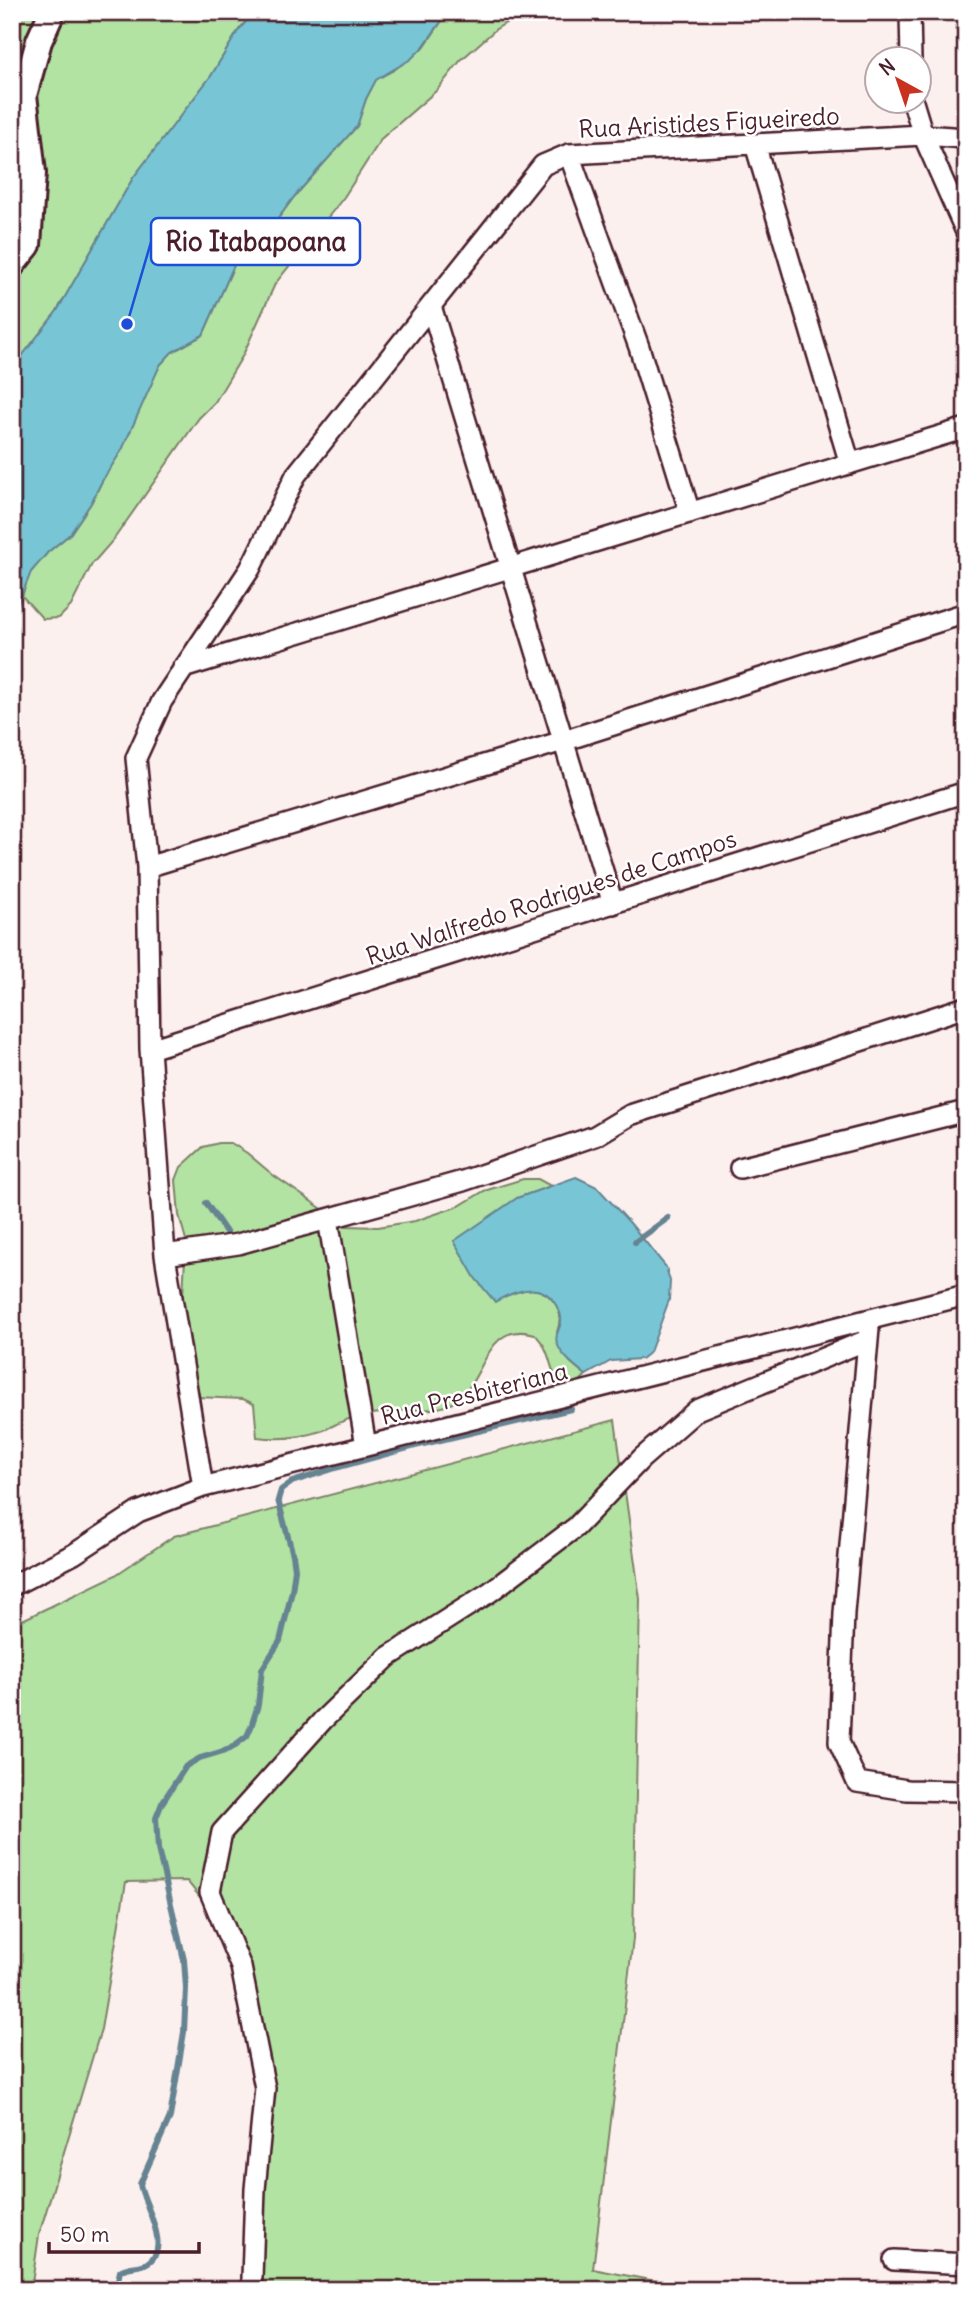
<svg xmlns="http://www.w3.org/2000/svg" width="978" height="2302" viewBox="0 0 978 2302" font-family="Delius,sans-serif">
	<style>
		.green { fill: #b2e3a3; stroke: #7e8167; stroke-width: 2 }
		.water { fill: #78c6d5; stroke: #668391; stroke-width: 2 }
		.lines { fill: none; stroke-linecap: round; stroke-linejoin: round }
		.stream { stroke: #668391; stroke-width: 6 }
		.minor-casing { stroke: #4a1f2b; stroke-width: 24 }
		.tertiary-casing { stroke: #4a1f2b; stroke-width: 30 }
		.minor { stroke: #fff; stroke-width: 19 }
		.tertiary { stroke: #fff; stroke-width: 24 }
		.labels { text-anchor: middle; dominant-baseline: central; stroke-width: 5; stroke-linejoin: round; paint-order: stroke }
		.street-label { font-size: 24px; fill: #4a1f2b; stroke: #fff }
		.leader { fill: none; stroke: #1d4ed8; stroke-width: 2.5 }
		.callout-dot { fill: #1d4ed8; stroke: #fff; stroke-width: 2.5 }
		.callout { fill: #fff; stroke: #1d4ed8; stroke-width: 2.5 }
		.callout-label { font-size: 26px; text-anchor: middle; font-weight: bold; fill: #4a1f2b }
	</style>
	<rect width="100%" height="100%" fill="#fcf0ef"/>
	<filter id="ink" filterUnits="userSpaceOnUse"><feTurbulence type="fractalNoise" baseFrequency=".0143" numOctaves="2"/><feDisplacementMap in="SourceGraphic" scale="14" xChannelSelector="R" yChannelSelector="G"/><feConvolveMatrix kernelMatrix="1 2 1 2 8 2 1 2 1" color-interpolation-filters="sRGB"/></filter>
	<g filter="url(#ink)">
		<path class="green" d="M12 12H254L238 31 211 76 133 178 57 311 12 369Z
			M448 12H524L496 29 461 60 437 90 382 138 344 197 275 284 243 355 215 402 199 418 114 539 92 564 71 606 59 618 43 619 22 596 30 573 48 552 70 534 91 503 160 365 172 352 203 335 234 265 245 250 268 232 294 197 357 126 366 99 376 79 394 70 424 47Z
			M219 1143H231L247 1153 273 1175 347 1226 378 1227 415 1221 459 1206 484 1191 523 1179H538L551 1186 517 1198 505 1296C514 1293 524 1288 533 1289 556 1293 564 1313 557 1332L570 1362 586 1375 573 1388C549 1381 554 1366 545 1348 543 1343 538 1338 535 1334 485 1320 487 1377 457 1400 441 1412 418 1409 399 1411 382 1413 362 1414 346 1420 337 1423 330 1428 321 1431 300 1438 279 1440 257 1437L254 1404 243 1399 196 1397 180 1350 186 1240 179 1215 176 1180 181 1167 203 1147Z
			M615 1420 640 1599 633 1939 593 2269 702 2290H264L261 2279 259 2097 225 1928 187 1881 126 1882 101 2029 39 2235 31 2290H12V1625L114 1576 174 1536Z"/>
		<path class="water" d="M254 12H448L423 47 411 59 376 80 366 99 357 126 294 197 268 232 245 250 234 265 203 335 172 352 160 365 122 450 102 481 91 503 70 534 48 552 31 572 12 619V369L57 311 133 178 211 76 238 31Z
			M576 1177 597 1187 630 1223 666 1267 670 1281 669 1300 650 1352 641 1359 611 1361 586 1375C576 1367 561 1356 557 1343 554 1335 560 1329 561 1322 562 1314 558 1308 554 1302 540 1280 512 1292 495 1302L475 1278 454 1241 517 1198Z"/>
		<g class="lines">
			<path class="stream" d="M206 1203 228 1235
				M635 1242 668 1218
				M116 2290 120 2271C129 2265 139 2268 147 2263 173 2248 143 2204 140 2184L170 2117 184 2032 186 1988 184 1960 158 1849 156 1818 162 1803 186 1766 200 1758 230 1749 247 1736 251 1727 258 1705 262 1669 280 1641 292 1591 295 1569 293 1555 278 1500 281 1490 292 1482 339 1467 415 1446 571 1409"/>
			<g class="minor-casing">
				<path id="minor" d="M910 12 911 60
					M913 102 923 135 966 232
					M755 144 850 464
					M569 154 639 347 690 513
					M431 306 613 904
					M183 668 966 428
					M147 867 563 741 966 613
					M150 1049 966 792
					M740 1168 966 1111
					M328 1219 366 1446
					M165 1255 238 1244 463 1181 595 1136 630 1115 966 1007
					M869 1329 844 1613 839 1742 857 1782 907 1790 966 1791
					M203 1487 165 1255 150 1049 147 867 136 758 162 701 250 569 296 475 543 165 569 154 923 135 966 138
					M12 1586 74 1554 138 1512 203 1487 966 1295
					M894 2260 966 2264
					M252 2278 255 2189 265 2088 241 1967 210 1892 222 1832 323 1720 388 1657 490 1592 576 1527 642 1458 697 1410 867 1340"/>
			</g>
			<g class="tertiary-casing">
				<path id="tertiary" d="M12 265 28 245 33 173 24 95 39 41 52 12"/>
			</g>
			<use href="#minor" class="minor"/>
			<use href="#tertiary" class="tertiary"/>
		</g>
	</g>
	<g class="labels">
		<g class="street-label">
			<text transform="translate(709 122) rotate(-3)">Rua Aristides Figueiredo</text>
			<text transform="translate(551 897) rotate(-18)">Rua Walfredo Rodrigues de Campos</text>
			<text transform="translate(474 1393) rotate(-14)">Rua Presbiteriana</text>
		</g>
	</g>
	<path class="leader" d="M127 324L151 242"/>
	<circle class="callout-dot" cx="127" cy="324" r="7"/>
	<rect class="callout" x="151" y="218" width="209" height="47" rx="7"/>
	<g class="callout-label">
		<text x="256" y="251">Rio Itabapoana</text>
	</g>
	<rect width="978" height="2302" fill="none" stroke="#fff" stroke-width="42"/>
	<rect x="21" y="21" width="936" height="2260" fill="none" stroke="#4a1f2b" stroke-width="2.5" filter="url(#ink)"/>
	<g transform="translate(898 80) rotate(320)"><circle r="33" fill="#ffffff" stroke="#b7a5aa" stroke-width="2"/>
	<path d="M0-5L12 26L0 18L-12 26Z" fill="#c8321e"/>
	<text y="-10" font-size="19" font-weight="bold" text-anchor="middle" fill="#4a1f2b">N</text>
	</g>
	<path d="M49 2242v10h150v-10" fill="none" stroke="#4a1f2b" stroke-width="3.5"/>
	<text x="60" y="2242" font-size="21" fill="#4a1f2b" stroke="#ffffff" stroke-width="5" paint-order="stroke">50 m</text>
</svg>
